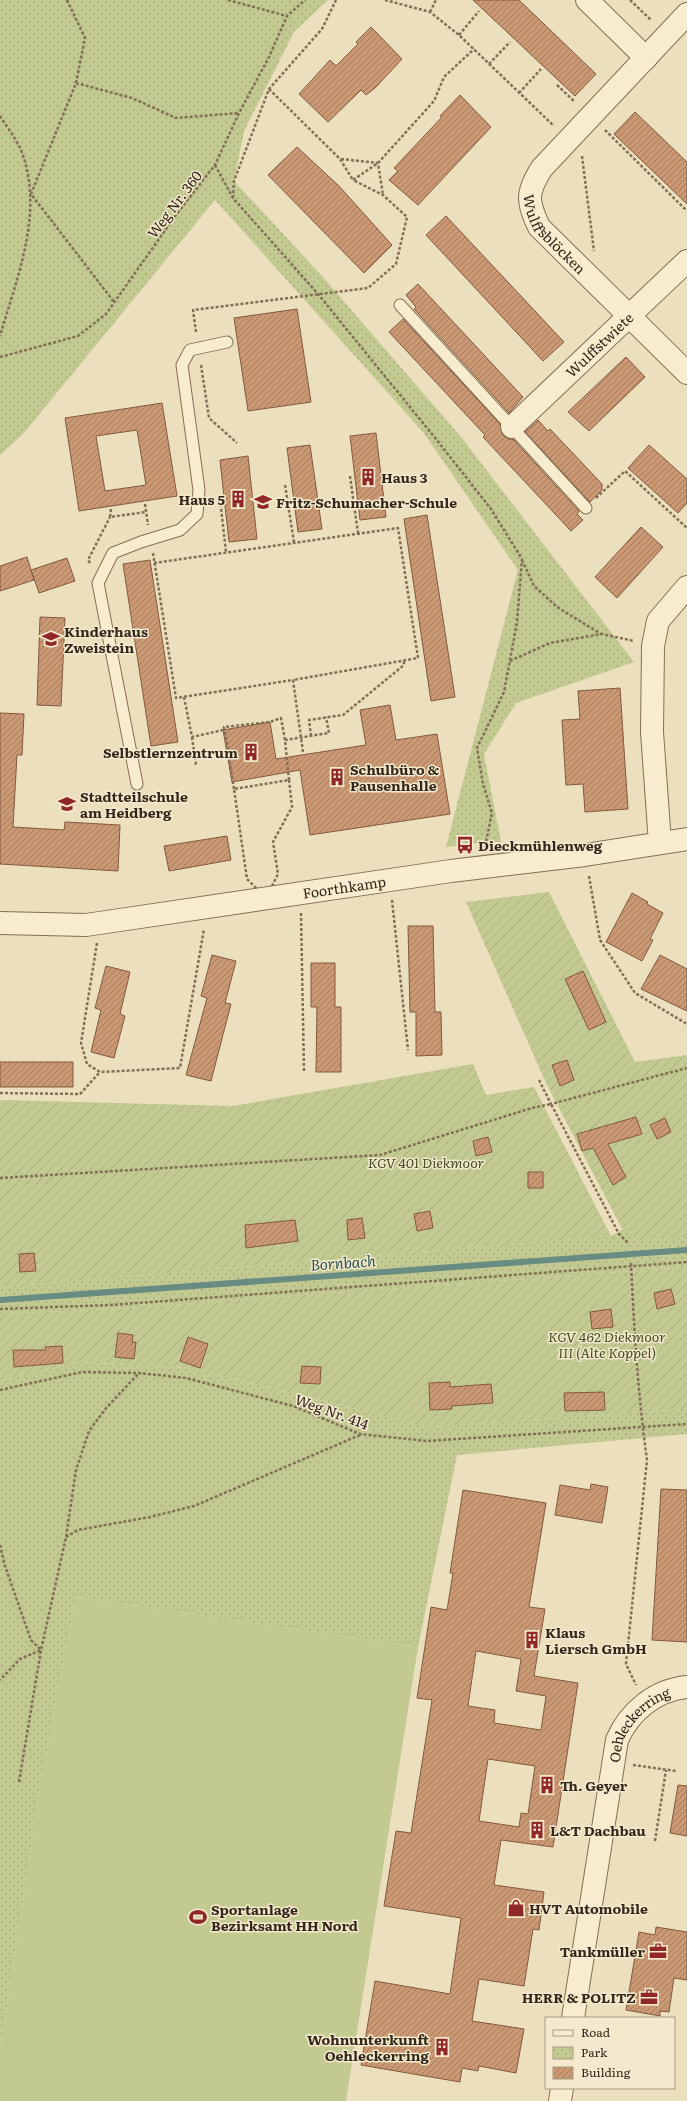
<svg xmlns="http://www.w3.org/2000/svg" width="687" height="2101" viewBox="0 0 687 2101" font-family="Literata,serif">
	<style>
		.park { fill: url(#park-dots) }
		.garden { fill: url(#garden-furrows) }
		.pitch { fill: #c3ca91 }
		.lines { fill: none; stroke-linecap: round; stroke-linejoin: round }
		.stream { stroke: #688b82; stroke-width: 6 }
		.building { fill: url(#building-hatch); stroke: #82593d; fill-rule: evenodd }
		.service-casing { stroke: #836f56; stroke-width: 13 }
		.minor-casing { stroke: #836f56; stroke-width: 24 }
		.tertiary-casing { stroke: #836f56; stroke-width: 24 }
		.path { stroke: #836f56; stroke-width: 2.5; stroke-dasharray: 3 2; stroke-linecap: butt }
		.service { stroke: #f8eccf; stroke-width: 11 }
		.minor { stroke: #f8eccf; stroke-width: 22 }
		.tertiary { stroke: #f8eccf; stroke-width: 22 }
		.labels { text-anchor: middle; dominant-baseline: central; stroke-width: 3; stroke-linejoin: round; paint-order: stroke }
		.street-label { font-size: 14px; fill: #33271b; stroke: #f4e9cc }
		.poi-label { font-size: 14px; font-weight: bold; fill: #33271b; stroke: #f4e9cc; text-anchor: start }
		.park-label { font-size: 14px; font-style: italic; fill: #434f22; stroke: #f4e9cc }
		.water-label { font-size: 15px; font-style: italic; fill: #2a5350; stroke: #f4e9cc }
	</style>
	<defs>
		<pattern id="park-dots" width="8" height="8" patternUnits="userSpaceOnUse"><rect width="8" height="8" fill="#c3ca91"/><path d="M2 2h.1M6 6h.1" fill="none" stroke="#a8ae7c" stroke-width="1.8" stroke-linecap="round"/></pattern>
		<pattern id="garden-furrows" width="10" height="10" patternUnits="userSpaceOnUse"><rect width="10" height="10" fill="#c3ca91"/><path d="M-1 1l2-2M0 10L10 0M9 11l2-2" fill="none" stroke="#a8ae7c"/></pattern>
		<pattern id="building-hatch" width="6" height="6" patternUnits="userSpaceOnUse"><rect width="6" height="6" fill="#ca9873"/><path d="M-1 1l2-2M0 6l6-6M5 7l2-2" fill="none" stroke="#a57c5e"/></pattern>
	</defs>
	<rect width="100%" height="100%" fill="#ecdfbd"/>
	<path class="park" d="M0 0H328L294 32 244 131 234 181 322 276 461 437 634 662 516 703 484 754 501 842H486L446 847 518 570 423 432 215 200 23 434 0 455Z
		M629 1226 634 1241 687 1237V1267L115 1309 0 1314V1287L611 1236Z
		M80 1362 188 1368 430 1427 687 1409V1434L457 1455 418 1647 76 1597 41 1782 0 2053V1381Z"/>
	<path class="garden" d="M549 892 635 1062 687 1055V1237L634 1241 629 1226 622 1229 546 1083 466 902Z
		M473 1064 486 1095 534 1087 611 1236 0 1287V1100L233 1106Z
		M687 1267V1409L430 1427 188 1368 80 1362 0 1381V1314L115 1309Z"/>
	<path class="pitch" d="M76 1597 418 1647 346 2101H0V2053L41 1782Z"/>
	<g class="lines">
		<path class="stream" d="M0 1300 687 1250"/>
	</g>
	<path class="building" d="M473 0H519L596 74 575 96Z
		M371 27 402 59 375 88 366 95 361 90 328 122 299 94 330 60 336 66 358 44 356 42Z
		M460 95 491 127 418 205 389 180 398 171 394 168 442 117 440 116Z
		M635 112 687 162V204L614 134Z
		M297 147 339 186 392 245 364 273 268 175Z
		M446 216 564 342 543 361 426 235Z
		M418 284 523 397 509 413 414 309 416 307 406 295Z
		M297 309 311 402 248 411 234 318Z
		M403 319 500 424 503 435 508 439H513L579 511 577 514 583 520 571 531 483 437 485 435 389 332Z
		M626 357 645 377 589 431 568 412Z
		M162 403 177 496 79 511 65 418ZM137 430 146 485 105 491 96 436Z
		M538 420 548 431 550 429 602 484V490L590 502 525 432Z
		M376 433 386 517 360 520 350 436Z
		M310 445 322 529 298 532 287 448Z
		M649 445 687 479V503L678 513 628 468Z
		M248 456 257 539 229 542 220 460Z
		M427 515 455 697 431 701 404 519Z
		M641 527 663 547 617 598 595 577Z
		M27 557 34 580 0 591V566Z
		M67 558 75 581 39 593 31 570Z
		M150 560 178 742 151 746 123 564Z
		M40 617 65 618 61 706 37 705Z
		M620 688 628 809 585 812 583 784 566 785 562 720 580 719 578 691Z
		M390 705 396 740 437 734 450 814 310 835 300 770 232 782 223 730 270 722 276 759 366 745 360 710Z
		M0 713 24 714 22 755H17L13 827 64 830 65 822 120 825 118 871 0 864Z
		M227 836 231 860 169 871 164 846Z
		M632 893 648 902 647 904 663 913 650 939 653 940 642 961 606 942Z
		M408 926H433L435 1012H441L442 1055 416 1056V1012H410Z
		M212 955 236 961 225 1003 231 1004 211 1081 186 1075 207 998 201 996Z
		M660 955 687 969V1011L641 989Z
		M311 963H335V1007H341V1072H316L317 1007H311Z
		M106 966 130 972 120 1014 125 1016 114 1058 91 1052 101 1010 95 1008Z
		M583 971 606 1022 589 1030 565 979Z
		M567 1060 574 1080 560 1086 552 1065Z
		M0 1062H73V1087H0Z
		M636 1117 642 1134 608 1144 626 1177 613 1185 593 1148 582 1151 577 1134Z
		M665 1118 671 1132 657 1139 650 1125Z
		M488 1137 492 1152 476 1156 473 1141Z
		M528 1172H543V1188H528Z
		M430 1211 433 1228 417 1231 414 1214Z
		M362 1218 365 1238 348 1240 347 1220Z
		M295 1220 298 1241 246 1248 245 1225Z
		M34 1253 36 1271 20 1272 19 1254Z
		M671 1289 675 1304 657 1309 654 1293Z
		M611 1309 613 1327 592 1329 590 1312Z
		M118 1333 133 1335 132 1342H136L134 1359 115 1357Z
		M188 1337 208 1344 200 1368 180 1361Z
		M62 1346 63 1363 14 1367 13 1350H46L45 1347Z
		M302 1366 321 1367 320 1384 300 1383Z
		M450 1382V1387L491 1384 493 1403 451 1406 452 1409 430 1410 429 1383Z
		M604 1392 605 1410 565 1411 564 1393Z
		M591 1484 608 1487 602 1523 555 1515 560 1485 590 1490Z
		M661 1489 687 1490V1642L652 1640Z
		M463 1490 546 1503 529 1607 545 1609 534 1676 578 1683 553 1847 501 1840 494 1885 544 1892 539 1930 533 1929 524 1986 479 1979 472 2021 524 2029 516 2073 479 2066 478 2071 462 2068 460 2082 361 2065 375 1981 450 1994 461 1918 384 1906 396 1831 411 1833 432 1700 417 1698 431 1607 447 1610 453 1573H450ZM476 1651 521 1659 516 1691 546 1696 541 1730 494 1723 495 1710 468 1706ZM488 1759 535 1766 528 1814 521 1813 519 1827 479 1821Z
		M678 1785 687 1786V1836L670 1833Z
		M656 1927 687 1932V1980L674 1978 669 2012 660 2011V2016L626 2010 639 1932 655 1935Z"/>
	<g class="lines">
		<g class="service-casing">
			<path id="service" d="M400 305 586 508
				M137 784 98 583 113 553 141 542 180 530 197 514 199 490 182 365 190 350 227 342"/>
		</g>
		<g class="minor-casing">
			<g id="minor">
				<path d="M587 0 646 58"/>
				<path id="s1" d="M687 14 542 168C526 193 527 201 539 227L687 373"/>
				<path id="s2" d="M512 427 687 261"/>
				<path d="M660 843 652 732 653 646 658 621 687 587"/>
				<path id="s3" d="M573 2018 617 1740C629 1712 655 1690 687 1687"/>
				<path d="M560 2101 562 2088"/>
			</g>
		</g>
		<g class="tertiary-casing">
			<g id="tertiary">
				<path id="s4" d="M0 923 86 925 451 871 585 855 687 839"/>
			</g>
		</g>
		<path class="path" d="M67 0 85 38 76 83 31 194 114 302
			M228 0 287 16
			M385 0 430 12 459 35 554 126
			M630 0 651 20
			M430 12 436 0
			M459 35 479 11
			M489 64 510 42
			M76 83 132 98 176 118 239 113
			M557 85 575 102
			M269 89 340 159 353 180
			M519 93 541 69
			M0 116C7 127 16 139 21 150 45 211 17 277 0 336
			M605 130 687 211
			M582 156 594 251
			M341 159 378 163 383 195
			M215 165 233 198 318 294 436 439 491 509 522 559 517 622 504 692 477 748 483 784 492 813 485 847
			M233 198 234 181 269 89 322 29 336 0
			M196 332 193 310 368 288 396 264 407 217 383 195 353 180 378 163 434 101 444 77 474 49
			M0 357 78 336 106 314 176 215 215 165 239 113 269 57 287 16 305 0
			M201 365 209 418 237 443
			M350 476 358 533
			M285 485 294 542
			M596 498 625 471 687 528
			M220 499 226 552
			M145 504 148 525
			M111 509 110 517 146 512
			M153 553 176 698 293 680 303 752
			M522 560 534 586 557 607 601 634
			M90 563 88 560 110 517
			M154 563 398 528 418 658 293 680
			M510 661 550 643 602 634 634 641
			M184 697 192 737 223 730
			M311 736 309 720 343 715 404 665V661
			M192 737 196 765
			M289 780 292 807 273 842 278 874 266 898 247 879 234 789Z
			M289 780 285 740 329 733 326 717
			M234 789 224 727 270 722 281 718 285 740
			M589 876 600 940 635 993 687 1024
			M392 900 408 1050
			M301 913 304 1071
			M97 943 81 1043 87 1064 100 1072 180 1068 204 929
			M539 1080 551 1104 687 1068
			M0 1093 80 1094 100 1072
			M0 1178 380 1155 532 1108 551 1104 619 1234 629 1244
			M631 1263C634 1329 638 1395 647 1460L626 1664 636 1685
			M0 1309 111 1305 687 1262
			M0 1390 82 1372 139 1373 186 1378 293 1406 360 1434 427 1441 687 1424
			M66 1537 78 1530 150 1517 194 1506 360 1435
			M0 1545 5 1566 31 1640 41 1650 20 1659 0 1680
			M633 1765 676 1771
			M19 1782 41 1650 66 1537 76 1470 89 1431 107 1407 139 1373
			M655 1841 666 1770"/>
		<use href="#service" class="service"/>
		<use href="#minor" class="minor"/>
		<use href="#tertiary" class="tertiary"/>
	</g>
	<defs>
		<g id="building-bare" transform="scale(1.38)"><path d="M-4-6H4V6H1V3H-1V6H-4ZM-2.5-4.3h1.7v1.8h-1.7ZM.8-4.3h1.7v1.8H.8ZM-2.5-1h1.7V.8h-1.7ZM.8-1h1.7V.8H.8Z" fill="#912828" stroke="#f4e9cc" stroke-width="2.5" paint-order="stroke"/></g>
		<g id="school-bare" transform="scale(1.38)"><path d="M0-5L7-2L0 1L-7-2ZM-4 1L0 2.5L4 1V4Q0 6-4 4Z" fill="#912828" stroke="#f4e9cc" stroke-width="2.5" paint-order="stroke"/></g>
		<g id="bus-bare" transform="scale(1.38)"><path d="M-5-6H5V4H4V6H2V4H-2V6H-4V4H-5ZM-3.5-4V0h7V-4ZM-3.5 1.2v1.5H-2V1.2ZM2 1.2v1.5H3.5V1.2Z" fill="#912828" stroke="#f4e9cc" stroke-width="2.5" paint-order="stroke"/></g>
		<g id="shop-bare" transform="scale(1.38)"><path d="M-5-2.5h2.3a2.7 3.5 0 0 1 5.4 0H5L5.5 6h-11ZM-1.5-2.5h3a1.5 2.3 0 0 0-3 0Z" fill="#912828" stroke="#f4e9cc" stroke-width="2.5" paint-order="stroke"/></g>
		<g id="stadium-bare" transform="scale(1.38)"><path d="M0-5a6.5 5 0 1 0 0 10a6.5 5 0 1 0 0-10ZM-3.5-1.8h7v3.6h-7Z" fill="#912828" stroke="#f4e9cc" stroke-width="2.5" paint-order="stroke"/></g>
		<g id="office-bare" transform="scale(1.38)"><path d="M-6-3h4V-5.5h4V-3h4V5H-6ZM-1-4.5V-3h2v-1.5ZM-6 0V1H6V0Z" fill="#912828" stroke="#f4e9cc" stroke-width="2.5" paint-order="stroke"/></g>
	</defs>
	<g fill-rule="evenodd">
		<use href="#building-bare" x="368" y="477"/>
		<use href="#building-bare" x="238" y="499"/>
		<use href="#school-bare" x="263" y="502"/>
		<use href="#school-bare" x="51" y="639"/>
		<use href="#building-bare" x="251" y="752"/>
		<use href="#building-bare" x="337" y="777"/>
		<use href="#school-bare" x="67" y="804"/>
		<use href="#bus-bare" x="465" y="845"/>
		<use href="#building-bare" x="532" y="1640"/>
		<use href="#building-bare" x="547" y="1785"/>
		<use href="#building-bare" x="537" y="1830"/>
		<use href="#shop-bare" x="516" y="1908"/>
		<use href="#stadium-bare" x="198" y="1917"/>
		<use href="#office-bare" x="658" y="1951"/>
		<use href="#office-bare" x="649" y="1997"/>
		<use href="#building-bare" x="442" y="2047"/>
	</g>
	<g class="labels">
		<g class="street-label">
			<text transform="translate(174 204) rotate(-53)">Weg Nr. 360</text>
			<text stroke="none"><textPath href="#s1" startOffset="289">Wulffsblöcken</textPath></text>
			<text stroke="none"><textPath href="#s2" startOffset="120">Wulffstwiete</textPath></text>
			<text stroke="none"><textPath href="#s4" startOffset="347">Foorthkamp</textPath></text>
			<text transform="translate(332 1411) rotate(20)">Weg Nr. 414</text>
			<text stroke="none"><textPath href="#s3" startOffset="307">Oehleckerring</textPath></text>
		</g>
		<g class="poi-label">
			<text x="381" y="477">Haus 3</text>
			<text x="225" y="499" text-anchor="end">Haus 5</text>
			<text x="276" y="502">Fritz-Schumacher-Schule</text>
			<text x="64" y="631">Kinderhaus<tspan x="64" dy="16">Zweistein</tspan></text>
			<text x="238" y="752" text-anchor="end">Selbstlernzentrum</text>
			<text x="350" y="769">Schulbüro &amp;<tspan x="350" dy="16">Pausenhalle</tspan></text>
			<text x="80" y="796">Stadtteilschule<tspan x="80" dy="16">am Heidberg</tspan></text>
			<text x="478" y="845">Dieckmühlenweg</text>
			<text x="545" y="1632">Klaus<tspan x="545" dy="16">Liersch GmbH</tspan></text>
			<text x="560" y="1785">Th. Geyer</text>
			<text x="550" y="1830">L&amp;T Dachbau</text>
			<text x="529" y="1908">HVT Automobile</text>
			<text x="211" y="1909">Sportanlage<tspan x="211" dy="16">Bezirksamt HH Nord</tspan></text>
			<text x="645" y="1951" text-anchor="end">Tankmüller</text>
			<text x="636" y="1997" text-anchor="end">HERR &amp; POLITZ</text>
			<text x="429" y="2039" text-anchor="end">Wohnunterkunft<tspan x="429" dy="16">Oehleckerring</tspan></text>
		</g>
		<g class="park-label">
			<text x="426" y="1162">KGV 401 Diekmoor</text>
			<text x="607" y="1336">KGV 462 Diekmoor<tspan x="607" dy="16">III (Alte Koppel)</tspan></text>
		</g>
		<g class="water-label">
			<text transform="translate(343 1262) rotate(-4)">Bornbach</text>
		</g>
	</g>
	<rect x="545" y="2017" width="130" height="72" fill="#f4e9cc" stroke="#a79b85"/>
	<rect x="553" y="2030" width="20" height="6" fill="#f8eccf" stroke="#a79b85"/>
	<text x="581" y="2037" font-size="12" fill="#33271b">Road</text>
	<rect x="553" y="2047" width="20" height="12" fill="url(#park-dots)" stroke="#a79b85"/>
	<text x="581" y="2057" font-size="12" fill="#33271b">Park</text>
	<rect x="553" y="2067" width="20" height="12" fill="url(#building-hatch)" stroke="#a79b85"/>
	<text x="581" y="2077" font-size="12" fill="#33271b">Building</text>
</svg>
